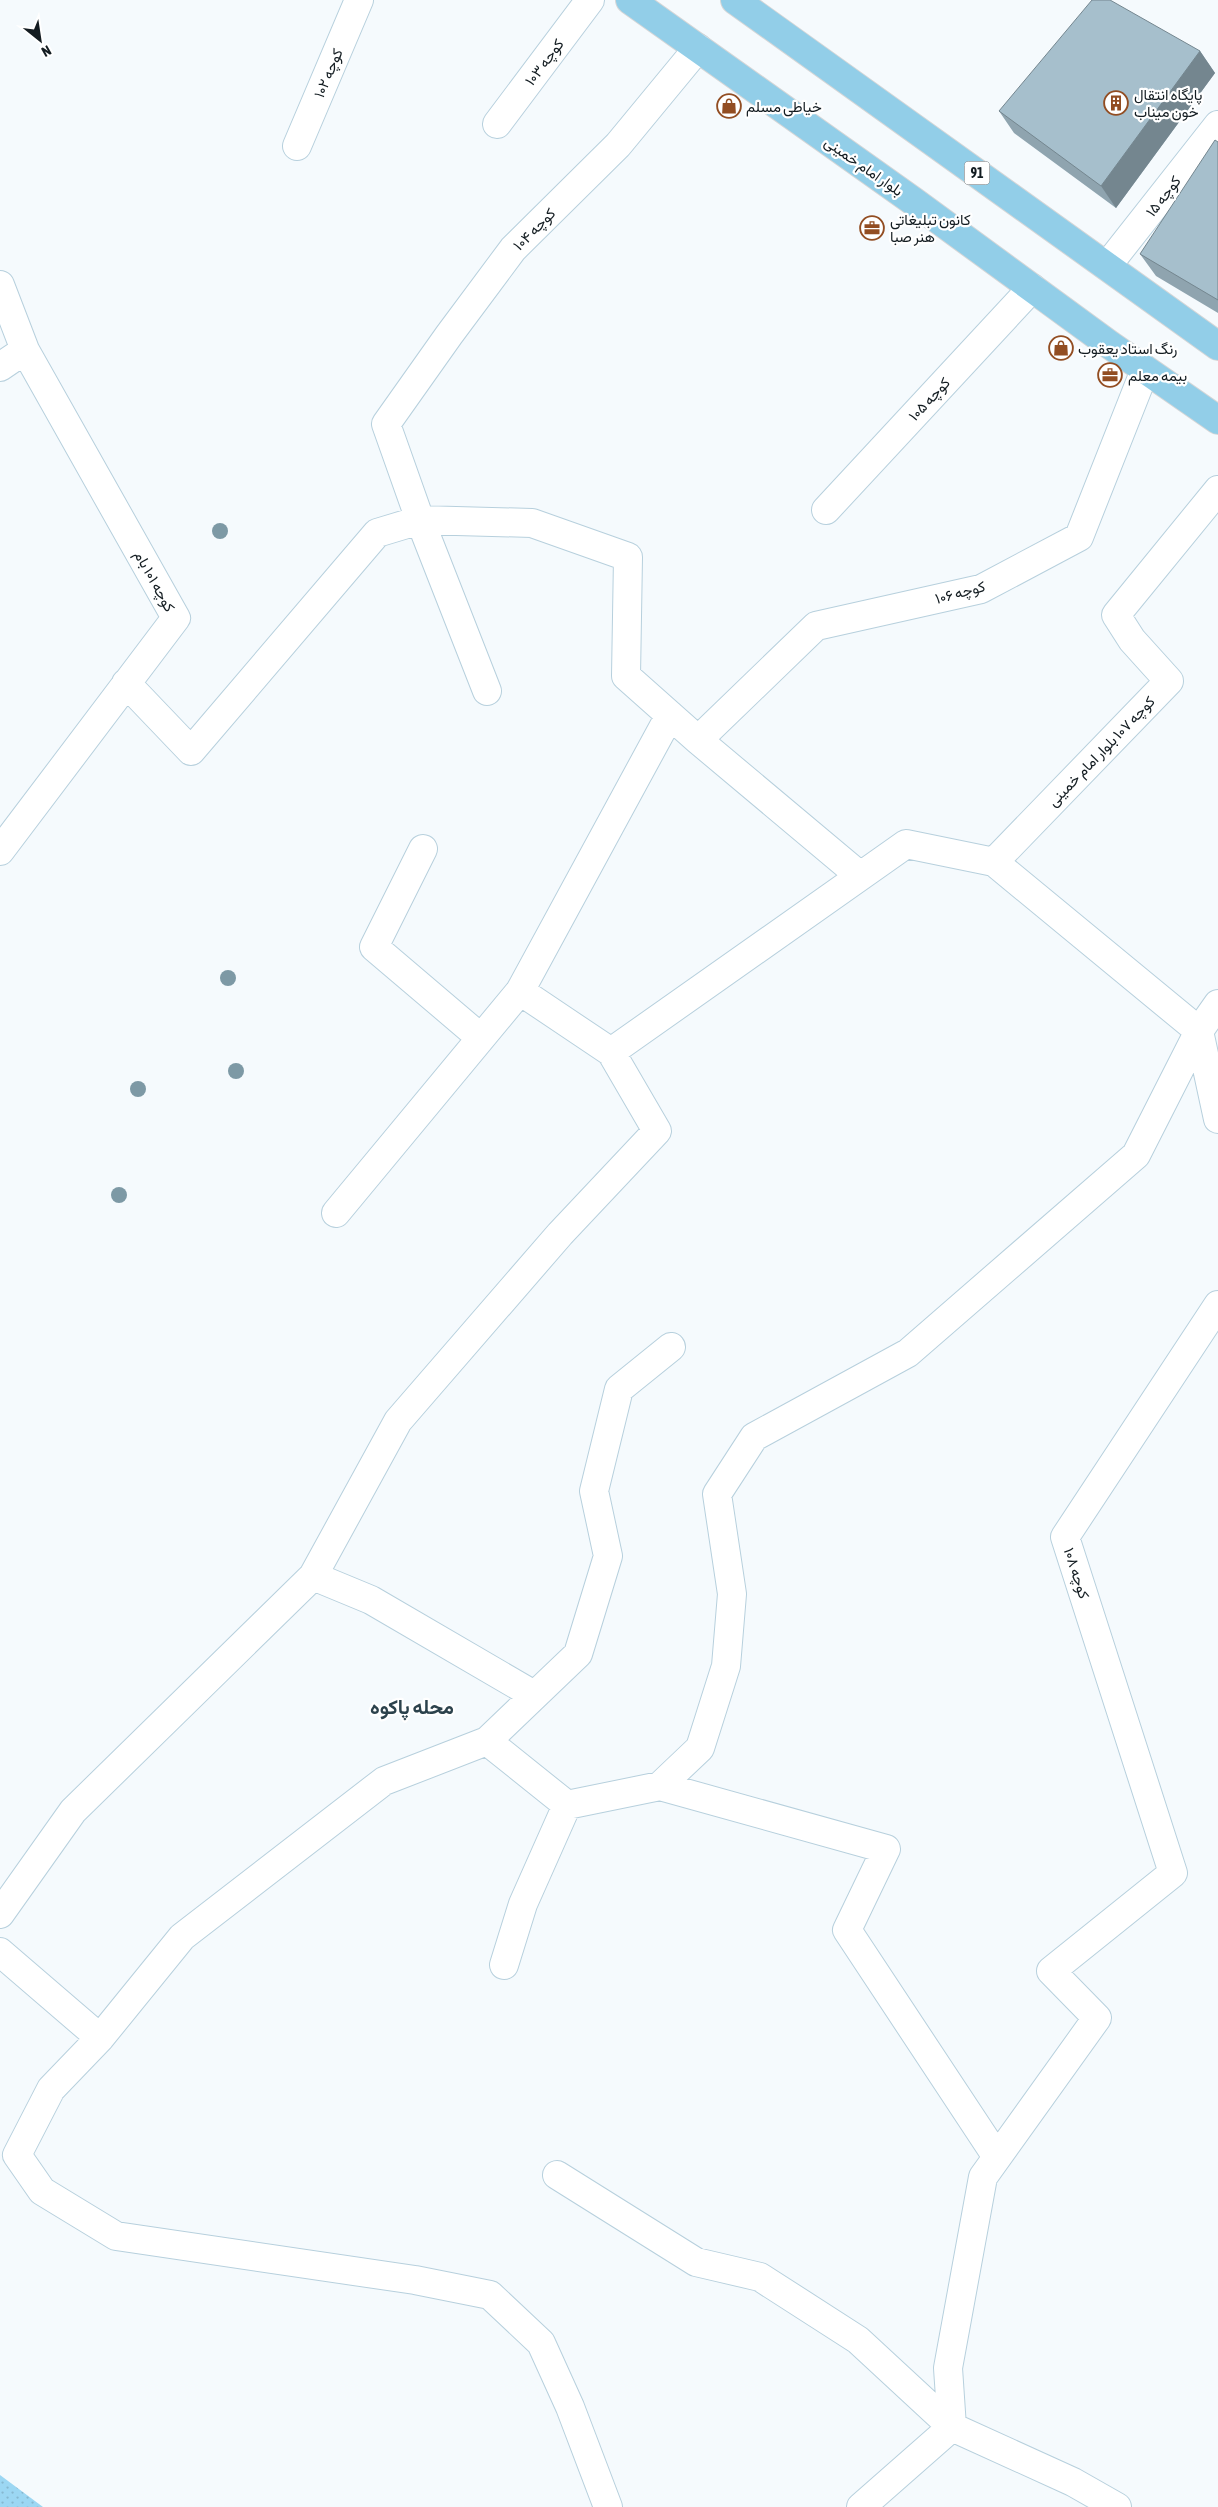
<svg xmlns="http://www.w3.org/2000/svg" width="1218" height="2507" viewBox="0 0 1218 2507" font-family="'Asap Condensed',Vazirmatn,sans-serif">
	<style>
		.park { fill: url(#park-dots) }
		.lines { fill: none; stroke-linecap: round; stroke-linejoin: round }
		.minor-casing { stroke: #b7d0dd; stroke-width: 30 }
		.major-casing { stroke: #d5d6d7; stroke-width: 30 }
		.minor { stroke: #fff; stroke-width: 28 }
		.major { stroke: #92cee8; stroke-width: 28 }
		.tree { fill: #7d99a5 }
		.wall { fill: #8fa4af }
		.shaded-wall { fill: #74868f }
		.building { fill: #a6bfcc; stroke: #74868f }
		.labels { text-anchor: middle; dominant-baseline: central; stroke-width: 4.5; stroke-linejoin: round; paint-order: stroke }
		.shield { fill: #fff; stroke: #5a6064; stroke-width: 1 }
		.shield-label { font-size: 14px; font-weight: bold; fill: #131c21 }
		.street-label { font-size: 15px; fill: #131c21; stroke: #fff }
		.poi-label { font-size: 15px; fill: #131c21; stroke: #fff; text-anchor: start }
		.district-label { font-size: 20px; font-weight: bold; fill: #2c424c; stroke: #fff }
	</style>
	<defs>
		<pattern id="park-dots" width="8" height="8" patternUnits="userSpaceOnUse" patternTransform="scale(1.25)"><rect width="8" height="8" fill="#9cd7f3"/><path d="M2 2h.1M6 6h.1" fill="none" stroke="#86b8d0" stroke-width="1.8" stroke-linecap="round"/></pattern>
	</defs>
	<rect width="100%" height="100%" fill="#f5fafd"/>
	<path class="park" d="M0 2475 43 2507H0Z"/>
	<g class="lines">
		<g class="minor-casing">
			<path id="minor" d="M497 124 590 0
				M297 146 359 0
				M1107 266 1218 125
				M0 285 25 350 176 618 0 851
				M0 367 25 350
				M826 510 1032 288
				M126 683 191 751 377 533 420 520 532 523 628 557 626 676 698 740 859 875
				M487 691 420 520 386 424 449 335 513 249 618 145 698 48
				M698 740 816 626 981 589 1079 537 1145 370
				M423 849 374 947 481 1038
				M994 862 1169 681 1132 640 1116 615 1218 490
				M1218 1004 1199 1031 1218 1119
				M611 1052 520 991 670 715
				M336 1213 520 991
				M313 1576 371 1600 534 1695
				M487 1741 384 1781 182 1937 100 2038 51 2089 17 2155 42 2191 116 2236 415 2280 490 2295 541 2343 570 2407 608 2507
				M660 1786 567 1805 487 1741 578 1654 608 1556 594 1491 619 1389 671 1347
				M0 1914 73 1811 313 1576 398 1421 560 1234 657 1131 611 1052 906 844 994 862 1199 1031 1136 1155 908 1353 754 1437 717 1494 732 1594 726 1666 700 1748 660 1786 886 1849 847 1930 997 2157
				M0 1952 100 2038
				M504 1965 523 1904 567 1805
				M557 2175 696 2262 760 2277 858 2340 952 2427 1073 2482 1117 2507
				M861 2507 952 2427 948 2368 983 2177 1097 2018 1051 1971 1173 1873 1065 1537 1218 1305"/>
		</g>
		<g class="major-casing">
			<path id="major" d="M630 0 913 201 1110 345 1218 420
				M735 0 1218 346"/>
		</g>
		<use href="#minor" class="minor"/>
		<use href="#major" class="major"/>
	</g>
	<g class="tree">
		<circle cx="220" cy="531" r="8"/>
		<circle cx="228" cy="978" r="8"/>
		<circle cx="236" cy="1071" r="8"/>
		<circle cx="138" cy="1089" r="8"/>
		<circle cx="119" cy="1195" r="8"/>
	</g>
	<path class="wall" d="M1200 51 1215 73 1116 208 1014 133 999 111Z
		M1218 142V313L1156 276 1140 254Z"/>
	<path class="shaded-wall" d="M1200 51 1215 73 1116 208 1101 186Z"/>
	<path class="building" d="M1092 0H1110L1200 51 1101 186 999 111Z
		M1215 140 1218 142V300L1140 254Z"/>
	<defs>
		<g id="building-ring" transform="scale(1.25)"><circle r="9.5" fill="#fff" stroke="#924d22" stroke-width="1.5"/><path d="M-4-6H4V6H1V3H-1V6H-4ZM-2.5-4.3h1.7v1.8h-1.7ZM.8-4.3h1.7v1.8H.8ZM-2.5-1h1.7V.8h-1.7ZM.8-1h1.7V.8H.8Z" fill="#924d22"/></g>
		<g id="shop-ring" transform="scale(1.25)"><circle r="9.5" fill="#fff" stroke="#924d22" stroke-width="1.5"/><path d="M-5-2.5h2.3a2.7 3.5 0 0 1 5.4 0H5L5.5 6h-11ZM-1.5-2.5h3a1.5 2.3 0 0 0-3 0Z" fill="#924d22"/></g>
		<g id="office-ring" transform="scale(1.25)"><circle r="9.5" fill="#fff" stroke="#924d22" stroke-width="1.5"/><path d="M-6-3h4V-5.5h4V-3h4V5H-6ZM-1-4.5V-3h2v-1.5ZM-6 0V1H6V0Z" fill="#924d22"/></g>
	</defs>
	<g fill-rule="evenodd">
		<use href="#building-ring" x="1116" y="103"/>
		<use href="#shop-ring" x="729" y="106"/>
		<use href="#office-ring" x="872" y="228"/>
		<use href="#shop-ring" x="1061" y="348"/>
		<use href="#office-ring" x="1110" y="375"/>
	</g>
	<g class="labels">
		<rect class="shield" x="964.5" y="161.5" width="25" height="23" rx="4"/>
		<g class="shield-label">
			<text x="977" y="173">91</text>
		</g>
		<g class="street-label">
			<text transform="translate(544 62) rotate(-53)">کوچه ۱۰۳</text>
			<text transform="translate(328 73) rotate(-67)">کوچه ۱۰۲</text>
			<text transform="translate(864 166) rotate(35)">بلوار امام خمینی</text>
			<text transform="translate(1163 196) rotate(-52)">کوچه ۱۵</text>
			<text transform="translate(534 229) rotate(-45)">کوچه ۱۰۴</text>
			<text transform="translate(929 399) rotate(-47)">کوچه ۱۰۵</text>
			<text transform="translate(155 581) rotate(61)">کوچه ۱۰۱ بام</text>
			<text transform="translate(960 592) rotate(-15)">کوچه ۱۰۶</text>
			<text transform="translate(1101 751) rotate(-46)">کوچه ۱۰۷ بلوار امام خمینی</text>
			<text transform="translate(1077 1573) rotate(72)">کوچه ۱۰۸</text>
		</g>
		<g class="poi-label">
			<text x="1134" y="94">پایگاه انتقال<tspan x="1134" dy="17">خون میناب</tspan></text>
			<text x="746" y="106">خیاطی مسلم</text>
			<text x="890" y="219">کانون تبلیغاتی<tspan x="890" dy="17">هنر صبا</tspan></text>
			<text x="1078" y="348">رنگ استاد یعقوب</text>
			<text x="1128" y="375">بیمه معلم</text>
		</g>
		<g class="district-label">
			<text x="412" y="1706">محله پاکوه</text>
		</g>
	</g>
	<g transform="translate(40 40) rotate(150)" stroke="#ffffff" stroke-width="4" paint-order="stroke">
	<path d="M0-4L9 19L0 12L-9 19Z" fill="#131c21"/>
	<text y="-8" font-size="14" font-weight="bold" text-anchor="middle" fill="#131c21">N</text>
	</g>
</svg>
